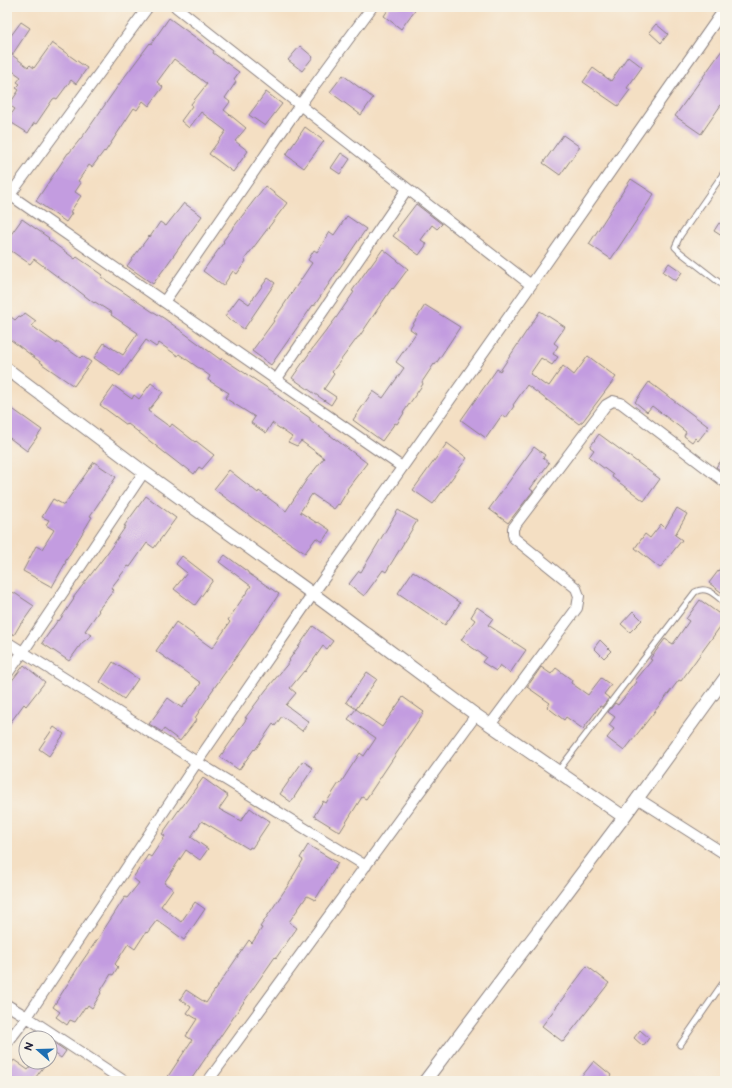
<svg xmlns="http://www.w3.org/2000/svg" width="732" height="1088" viewBox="0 0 732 1088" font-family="'Balsamiq Sans',sans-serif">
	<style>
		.building { fill: #c39ce0 }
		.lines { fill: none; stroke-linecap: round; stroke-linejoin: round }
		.service-casing { stroke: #8b807f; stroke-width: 7 }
		.minor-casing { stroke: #8b807f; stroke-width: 12 }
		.tertiary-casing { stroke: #8b807f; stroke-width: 14 }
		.service { stroke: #fff; stroke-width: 5 }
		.minor { stroke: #fff; stroke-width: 10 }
		.tertiary { stroke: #fff; stroke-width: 12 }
	</style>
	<rect width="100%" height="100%" fill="#f7f3e8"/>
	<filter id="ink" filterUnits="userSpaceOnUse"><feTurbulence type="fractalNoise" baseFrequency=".025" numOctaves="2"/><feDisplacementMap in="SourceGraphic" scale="8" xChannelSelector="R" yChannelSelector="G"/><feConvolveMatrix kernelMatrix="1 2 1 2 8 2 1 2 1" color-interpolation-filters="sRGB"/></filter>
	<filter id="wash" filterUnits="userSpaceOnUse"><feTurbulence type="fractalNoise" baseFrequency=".012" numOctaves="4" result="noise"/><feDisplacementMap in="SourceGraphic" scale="16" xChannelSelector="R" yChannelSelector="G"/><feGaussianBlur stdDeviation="0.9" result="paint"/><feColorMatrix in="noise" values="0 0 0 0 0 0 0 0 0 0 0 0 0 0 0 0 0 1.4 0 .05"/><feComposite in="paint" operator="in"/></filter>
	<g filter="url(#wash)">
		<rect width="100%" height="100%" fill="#f4dfc3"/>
		<g id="blocks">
			<path class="building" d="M390 7H417L401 29 384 16Z
				M169 18 214 51 213 53 239 72 234 79 236 82 225 98 230 102 224 110 246 128 235 141 248 151 233 172 209 154 226 131 201 112 189 128 181 121 192 106 191 104 207 84 174 59 157 82 163 87 149 106 143 101 137 110 134 108 105 152 104 151 92 167 89 165 78 181 81 183 75 192 81 196 70 212 72 213 66 222 36 201 68 153H69L86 132 120 83 150 43 151 44Z
				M21 22 30 28 12 55 28 67 30 65 34 68 52 43 87 68 76 84 71 80 57 99 55 98 53 99 36 124 34 123 28 133 7 120 15 109 9 105 19 90 16 88 20 84 17 82 21 77 7 67V41Z
				M656 24 668 34 661 43 649 32Z
				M300 46 313 57 302 71 288 60Z
				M725 46V99L701 134 675 116Z
				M628 56 642 67 627 88 630 90 618 106 583 82 593 68 611 81Z
				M343 75 373 98 361 115 330 92Z
				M266 92 282 104 265 126 249 115Z
				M305 127 324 141 304 168 286 155Z
				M563 135 580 147 560 175 543 163Z
				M341 153 350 159 340 174 331 168Z
				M631 179 654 194 611 259 589 244Z
				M265 186 287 203 244 260 246 261 237 274 233 271 223 286 203 271 224 242 223 241Z
				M184 203 202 216 153 284 127 266 149 236 150 237 160 222 166 226Z
				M416 204 442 224 437 229 432 225 421 240 427 244 419 255 393 236 398 230 397 229Z
				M347 216 366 229 314 306 313 305 271 365 252 351 274 321H273L312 263 308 260 314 250 317 252 330 232 334 235Z
				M22 219 49 238 48 239 75 259 77 257 103 275 101 277 153 312H154L165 319 221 360 222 358 278 395V396L310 418V420L367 463 347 489 348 490 339 505 338 504 334 509 312 494 300 512 317 523 318 522 330 530 322 542 316 538 305 553 263 525V526L214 489 229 470 258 493 259 491 286 511 307 479 324 458 301 441 297 446 288 442 292 437 272 423 266 433 251 423 255 417 225 398 229 393 208 380 210 376 179 354 178 356 159 343 156 347 146 340 120 376 94 358 104 343 123 355 138 333 111 315 112 313 95 302 94 303 67 282 66 283 34 259 30 264 7 248V240Z
				M719 223 725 227V238L714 231Z
				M383 249 408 269 393 289 392 288 359 337H358L332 372 334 374 324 389 336 397 331 405 292 378 313 348 336 318 354 292 352 291 369 267H370Z
				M669 263 682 272 676 281 663 272Z
				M268 278 275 283 244 329 225 316 239 297 249 304Z
				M425 305 460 327 435 365 434 364 422 382 423 384 403 413H404L397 424 395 423 382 441 353 420 373 391 383 398 404 368 396 362 416 333 410 329Z
				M540 311 565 327 554 343 558 346 553 354 558 357 552 365 541 358 530 374 545 385 546 384 549 386 563 366 574 375 588 356 616 377 583 421 579 424 527 385 513 405 514 406 506 418 502 415 486 438 461 420 497 369 500 371Z
				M25 313 36 321 32 326 57 344V342L80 358 82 356 91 362 74 386 42 364H43L7 337V314L15 320 19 316 22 317Z
				M649 382 709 427 698 441 695 438 692 442 684 436 686 432 652 406 647 412 635 402Z
				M151 383 163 392 148 411 170 427 172 424 195 442 196 441 214 455 202 469 199 467 194 474 184 466 183 467 128 424 127 425 100 405 114 386 132 399 134 395 139 399Z
				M7 405 42 430 27 451 7 436Z
				M599 434 660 479 644 501 612 477 613 475 589 457 594 450 590 447Z
				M447 443 467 458 433 504 413 490Z
				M534 447 545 455 543 458 549 463 530 489 533 491 508 523 489 509Z
				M725 456V474L716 467Z
				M94 462 116 477 90 516 92 517 65 562H66L52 587 23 571 36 546 42 549 54 530 46 525 49 520 42 517 53 499 64 505Z
				M146 496 176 518 154 548 147 543 130 567 128 566 111 588 114 590 98 610 99 611 85 631 92 635 82 643 69 661 42 643 58 620 59 621 74 599 73 598 108 552 126 526H124Z
				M677 508 687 514 675 535 682 540 660 568 635 548 645 534 650 538 661 524 665 528Z
				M398 510 417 521 386 572 383 570 364 596 349 584 359 571 361 572Z
				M225 555 248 572V573L279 594 244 646 209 695H210L195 718 197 719 180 741 164 729 162 732 149 724 168 698 182 708 201 683 156 651 176 622 212 648 230 622 228 620 251 586 219 562Z
				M182 556 213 580 195 605 174 589 187 573 176 564Z
				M725 562V595L709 583Z
				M413 571 460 603 445 625 398 593Z
				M13 592 34 606 22 623H21L14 635 7 630V602Z
				M700 600 725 618V620L681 681 679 680 624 751 607 738 614 729 609 725 615 717 608 712 615 703 618 705 637 682 635 681 652 660 650 659 665 639 673 644 689 621 686 619Z
				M477 607 493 618 488 625 526 650 510 673 500 665 496 671 482 662 486 657 461 640 475 620 471 617Z
				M633 611 642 620 630 632 621 624Z
				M313 626 333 641 327 649 323 646 305 672 304 671 290 688 296 693 286 705 309 722 302 731 282 716 275 726 273 724 255 750 254 749 239 770 220 757 247 718H245L266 690 290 661 289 660Z
				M600 640 611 651 604 658 594 648Z
				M113 662 138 679 124 699 100 682Z
				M24 665 45 682 26 706 24 704 7 727V687Z
				M541 667 551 674 556 668 572 680 571 683 588 695 601 678 611 685 604 694 609 698 602 707 600 706 583 729 566 717 564 720 547 707 550 703 527 687Z
				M367 672 377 679 356 709 346 702Z
				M403 697 424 712 366 799 362 797 340 832 314 816 323 801 326 803 339 783 340 784 360 753 364 756 376 738 348 719 356 709 382 727Z
				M54 727 64 734 49 756 39 749Z
				M303 761 313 768 291 802 280 794Z
				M203 778 228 796 219 809 241 821 250 808 262 817V816L270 821 252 848 250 847 249 849 202 821 191 837 208 849 200 860 186 850 164 883 173 889 161 906 181 922 195 902 205 909 184 940 157 920 147 933 146 932 135 949 128 944 115 964 118 967 113 975 111 974 100 992 101 993 92 1008 88 1005 86 1008 85 1007 75 1022 70 1020 67 1025 56 1017 60 1012 53 1007 81 963 99 937 125 897 127 898 139 883 133 878 148 855 151 857 165 836 162 834 181 807H182Z
				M308 845 338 863 315 900 307 896 289 922 297 928 276 958 275 957 252 990 190 1081H165L192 1040 186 1036 197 1019 187 1013 191 1007 180 999 186 990 206 1003 249 940 252 943 262 928 260 927 293 878H292L303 860 300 858Z
				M587 966 609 983 563 1042 542 1026Z
				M640 1030 649 1038 643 1046 634 1038Z
				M50 1040 66 1051 61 1058 50 1050Z
				M14 1060 28 1070 35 1062H47L33 1081H7V1070Z
				M594 1061 611 1075 607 1081H578Z"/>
		</g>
	</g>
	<g filter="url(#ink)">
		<use href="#blocks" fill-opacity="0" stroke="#8b807f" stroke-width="1"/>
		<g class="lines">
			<g class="service-casing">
				<path id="service" d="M725 171 680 236 675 247 680 252 725 287
					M558 771 695 592C707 585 716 596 725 603
					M680 1045 725 980"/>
			</g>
			<g class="minor-casing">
				<path id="minor" d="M176 7 300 105 531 285
					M10 195 402 467
					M7 199 148 7
					M164 302 300 105 372 7
					M276 380 407 189
					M7 642 197 762 366 866
					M7 674 23 652 144 472
					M490 725 577 608 579 596 576 588 514 538 513 534V528L606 405 613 401 621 403 725 482
					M637 798 725 854
					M7 1005 27 1017 124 1081
					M7 1043 27 1017 197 762 313 594 531 285 725 8
					M208 1081 476 715"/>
			</g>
			<g class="tertiary-casing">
				<path id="tertiary" d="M7 369 144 472 313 594 476 715 624 817
					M425 1081 624 817 725 678"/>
			</g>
			<use href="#service" class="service"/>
			<use href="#minor" class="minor"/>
			<use href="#tertiary" class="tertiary"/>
		</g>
	</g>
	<rect width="732" height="1088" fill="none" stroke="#f7f3e8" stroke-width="24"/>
	<g transform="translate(38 1050) rotate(290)"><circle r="19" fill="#f7f3e8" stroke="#a29fa3"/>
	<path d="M0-3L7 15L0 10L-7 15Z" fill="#1f6fb2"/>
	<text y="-6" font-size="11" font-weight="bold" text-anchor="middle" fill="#22223b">N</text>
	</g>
</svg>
